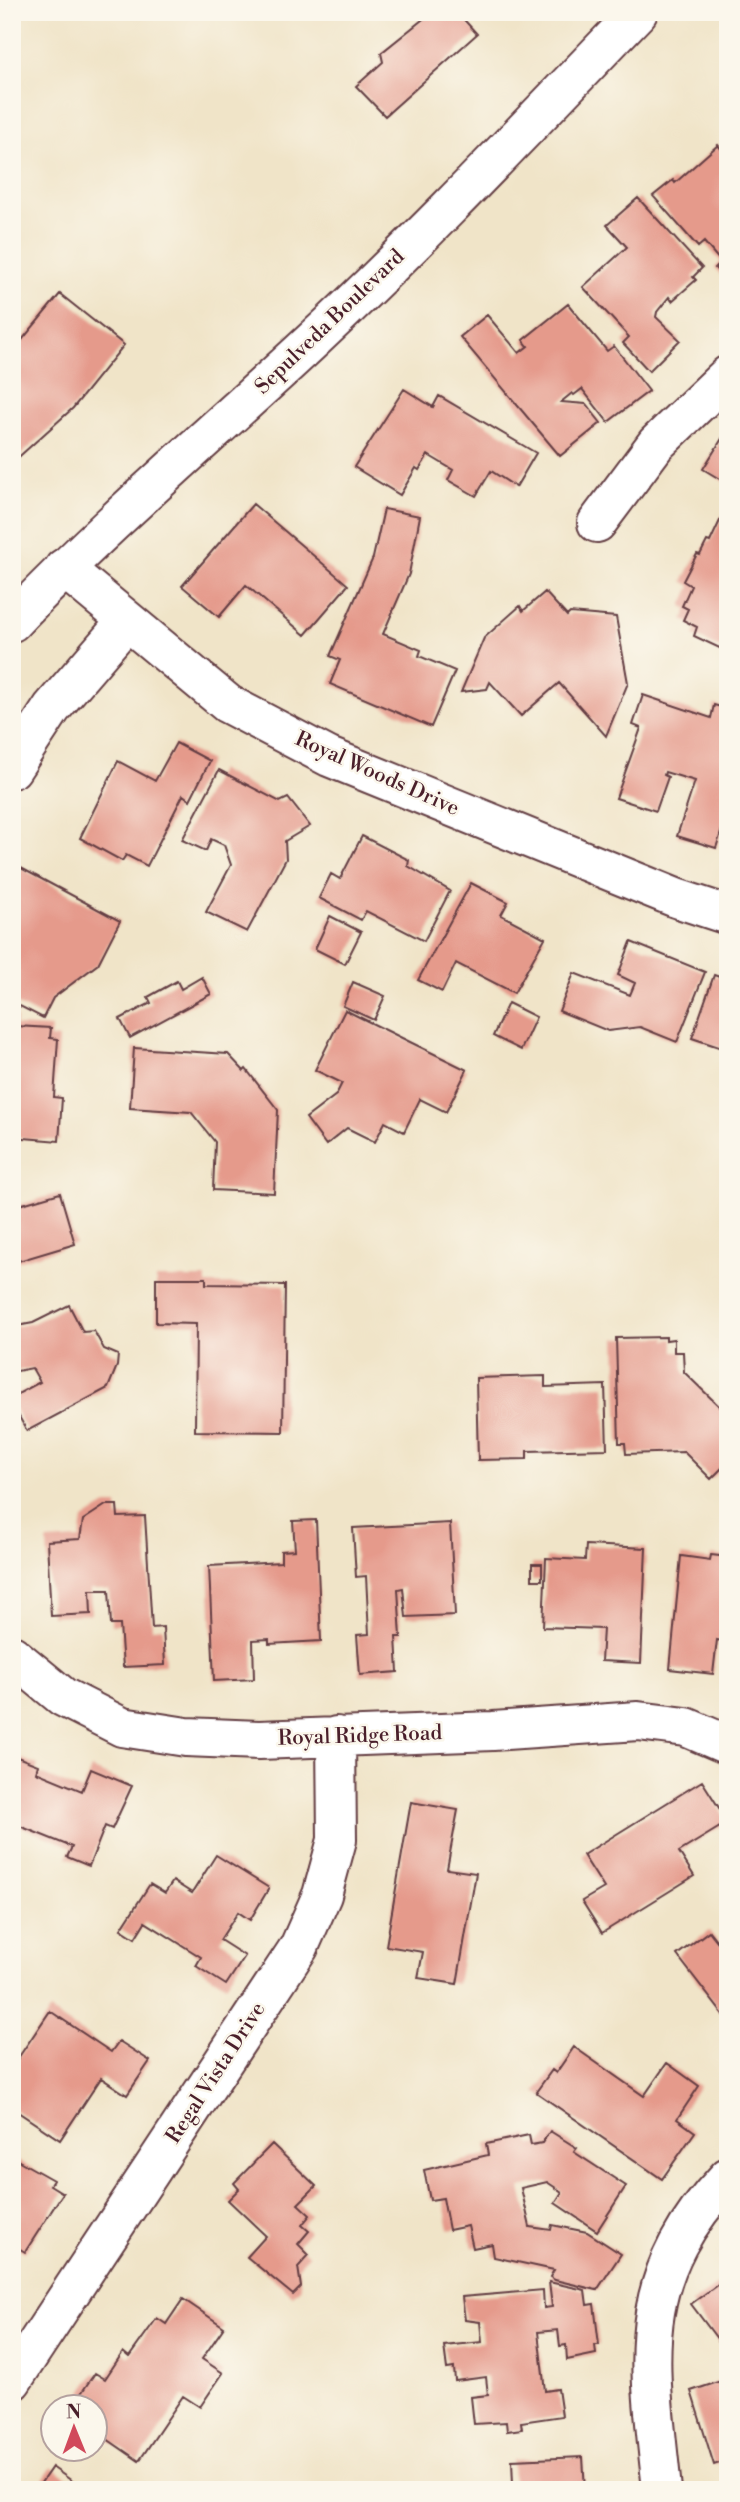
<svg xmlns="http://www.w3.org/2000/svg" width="740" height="2502" viewBox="0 0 740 2502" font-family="'Libre Bodoni',serif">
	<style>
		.building { fill: #e59a8b }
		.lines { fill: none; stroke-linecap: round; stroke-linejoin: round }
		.minor-casing { stroke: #633d43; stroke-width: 42 }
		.secondary-casing { stroke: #633d43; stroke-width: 42 }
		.minor { stroke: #fff; stroke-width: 38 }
		.secondary { stroke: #fff; stroke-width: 38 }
		.labels { text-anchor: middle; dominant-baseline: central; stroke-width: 5; stroke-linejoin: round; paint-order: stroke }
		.street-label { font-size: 21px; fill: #4a1f2b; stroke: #fbf7ec }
	</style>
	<rect width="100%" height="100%" fill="#fbf7ec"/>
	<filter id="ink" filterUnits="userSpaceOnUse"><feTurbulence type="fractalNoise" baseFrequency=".0143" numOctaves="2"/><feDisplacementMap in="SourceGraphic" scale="14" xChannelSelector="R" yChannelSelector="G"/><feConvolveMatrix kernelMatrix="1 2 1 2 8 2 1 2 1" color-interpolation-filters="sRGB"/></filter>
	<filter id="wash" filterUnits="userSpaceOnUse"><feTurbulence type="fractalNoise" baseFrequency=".00686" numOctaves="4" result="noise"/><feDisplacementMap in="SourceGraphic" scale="28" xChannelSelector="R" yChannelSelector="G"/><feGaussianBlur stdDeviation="1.57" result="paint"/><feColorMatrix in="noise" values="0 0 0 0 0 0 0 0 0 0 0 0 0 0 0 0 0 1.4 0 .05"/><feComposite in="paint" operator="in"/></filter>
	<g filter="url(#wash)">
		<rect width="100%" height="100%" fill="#f0e4c8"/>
		<g id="blocks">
			<path class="building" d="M432 12H457L477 34 385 116 356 86 383 62 381 53Z
				M718 145 728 157V283L715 268 721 262 704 242 698 247 653 196 673 180 675 183Z
				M638 198 702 268 693 277 696 280 672 301 669 297 657 312 656 317 680 340 649 371 623 343 629 337 583 287 627 247 607 225Z
				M60 294 124 345 73 408 12 463V352Z
				M568 304 607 351 614 346 649 391 608 422 582 389 574 395 572 393 561 402 586 404 601 423 560 456 460 337 487 315 519 353 528 346 523 340Z
				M404 389 433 407 439 396 536 453 516 487 491 471 476 496 448 480 453 470 428 455 419 470 416 468 400 495 354 467Z
				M728 429V484L703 469Z
				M253 504 348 585 305 635 246 585 219 617 182 586Z
				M384 509 420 516 409 574 383 634 421 650 419 656 455 671 431 727 330 684 340 660 330 656 373 558Z
				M725 510 728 511V652L694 636 697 627 683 620 688 609 682 606 691 586 683 581 697 554 700 555 707 541 710 542Z
				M545 592 567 616 570 613 616 617 628 683 606 736 559 683 521 716 490 682 487 689 461 692 484 638 520 606 523 611Z
				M643 695 711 718 714 705 728 709V811L716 848 677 836 695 781 665 772 664 775 668 777 656 811 616 798 641 728 633 725Z
				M176 743 210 761 190 800 183 795 147 866 126 855 122 861 80 838 118 761 155 781Z
				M219 770 280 802 288 798 310 826 285 841 286 859 247 932 206 912 231 865 224 845 211 839 206 851 182 840Z
				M362 836 409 860 408 866 450 891 424 941 366 911 361 920 319 898 331 874 340 879Z
				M21 868 120 921 98 964 53 998 43 1018 16 1004 12 1011V886Z
				M471 883 508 902 501 915 545 938 514 993 456 963 442 992 418 980Z
				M330 916 361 932 345 964 315 949Z
				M631 942 705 972 677 1042 640 1027 608 1031 559 1011 574 973 630 995 635 983 618 975Z
				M714 975 728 980V1050L692 1038Z
				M202 977 211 994 130 1038 120 1019 151 1003 148 997 177 981 181 989Z
				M353 982 385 996 374 1020 343 1006Z
				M508 1003 536 1017 521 1050 493 1036Z
				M345 1010 467 1070 446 1112 420 1099 404 1132 385 1122 375 1142 347 1128 326 1145 306 1118 336 1095 342 1083 315 1070Z
				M12 1016H17L16 1026 51 1028 50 1038 58 1039 54 1097 62 1098 59 1141 12 1137Z
				M134 1048 228 1054 244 1071 246 1069 278 1110 274 1193 213 1190 215 1142 191 1112 130 1108Z
				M60 1193 75 1244 12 1263V1207Z
				M156 1278H206V1284L285 1285 283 1432 195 1431 196 1324 156 1323Z
				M69 1305 83 1332 94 1331 104 1349 118 1355 117 1366 108 1388 27 1431 12 1404V1397L40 1382 32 1368 12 1372V1327L33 1323Z
				M666 1337V1340L674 1339V1352H683L684 1372 720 1407 728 1399V1462L711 1479 684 1452 626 1454 625 1443H619L616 1338Z
				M545 1376V1387L605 1385 607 1449 527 1451V1459L478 1460 476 1378Z
				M106 1505H117L118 1517 145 1516 152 1628 163 1627 165 1665 123 1667 120 1625H111L109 1590H90L91 1614 51 1616 47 1541 80 1539 83 1520Z
				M316 1520 321 1641 269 1644V1639L253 1640 254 1679 214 1681 209 1566 281 1562V1551L295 1550 293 1521Z
				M450 1523 455 1615 406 1617 403 1588 398 1589 401 1637H396L398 1672 360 1675 357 1635 369 1634 366 1576 356 1577 353 1528Z
				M586 1545 646 1548 641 1663 601 1661 603 1629 543 1627 546 1558 585 1560Z
				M711 1555 728 1557V1642L717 1640 713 1674 670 1669 681 1556 710 1560Z
				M532 1564H542V1580H532Z
				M12 1755 38 1765 36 1772 82 1791 91 1769 132 1786 112 1829 105 1826 89 1866 67 1857 72 1847 12 1823Z
				M702 1781 728 1822 679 1852 694 1876 602 1933 582 1901 604 1888 583 1855Z
				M411 1802 458 1810 447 1869 476 1873 457 1984 418 1978 423 1952 386 1946Z
				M216 1855 269 1888 250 1920 238 1912 220 1940 245 1956 226 1985 196 1966 201 1957 145 1922 135 1938 121 1929 150 1884 165 1893 173 1881 192 1893Z
				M709 1931 728 1955V2021L677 1955Z
				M50 2011 111 2052 119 2041 150 2061 127 2095 101 2078 60 2140 12 2108V2067Z
				M574 2047 644 2096 667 2063 699 2086 677 2119 695 2132 662 2179 536 2092 552 2070 556 2073Z
				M550 2131 577 2148 574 2152 626 2186 597 2231 555 2203 562 2192 547 2182 521 2188 530 2227 551 2230 552 2225 587 2232 621 2254 597 2290 555 2280 550 2277 554 2270 494 2257 492 2244 473 2248 468 2226 449 2230 443 2198 430 2200 424 2170 488 2155 486 2144 529 2135 531 2145 542 2143Z
				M272 2144 316 2186 298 2204 310 2215 302 2225 309 2231 298 2244 309 2255 298 2267 301 2287 293 2295 247 2257 266 2236 228 2200 239 2189 234 2183Z
				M12 2157 53 2180 50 2185 63 2193 25 2252 12 2244Z
				M728 2277V2367H727L718 2340 691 2304Z
				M549 2282 585 2290 587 2305 594 2304 599 2345H595L596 2354 567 2360 566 2345 560 2346 558 2330 538 2332 545 2391 558 2389 562 2416 521 2422 522 2429 507 2431 506 2422 474 2424 471 2397 488 2395 486 2377 455 2381 454 2368 447 2369 444 2346 482 2342 480 2322 465 2320 462 2297 543 2290 544 2308 552 2307Z
				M183 2299 224 2327 202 2359 223 2373 200 2407 183 2396 139 2461 94 2430V2408H71L95 2373 105 2379 123 2352 129 2357 157 2318 166 2324Z
				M721 2381 728 2399V2460L714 2465 691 2391Z
				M583 2457 585 2490H519V2484H513L512 2460Z
				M52 2467 85 2490H36Z"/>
		</g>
	</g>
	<g filter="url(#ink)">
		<use href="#blocks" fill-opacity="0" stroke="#633d43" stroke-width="2"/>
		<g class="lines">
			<g class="minor-casing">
				<path id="minor" d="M597 523 656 444 728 375
					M64 568 228 704 329 757 676 898 728 915
					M12 769 52 708 126 622
					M12 1655 63 1697 122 1727 186 1737 259 1740 493 1731 638 1721 686 1727 728 1745
					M12 2381 299 1947 322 1895 337 1840 336 1736
					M662 2490C649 2361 630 2280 728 2177"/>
			</g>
			<g class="secondary-casing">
				<path id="secondary" d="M12 622C106 524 210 436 310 343 423 238 530 124 638 12"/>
			</g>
			<use href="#minor" class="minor"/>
			<use href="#secondary" class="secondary"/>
		</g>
	</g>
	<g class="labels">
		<g class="street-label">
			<text transform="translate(330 322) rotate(-44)">Sepulveda Boulevard</text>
			<text transform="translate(377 774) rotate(24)">Royal Woods Drive</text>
			<text transform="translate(360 1736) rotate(-2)">Royal Ridge Road</text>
			<text transform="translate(216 2073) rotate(-57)">Regal Vista Drive</text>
		</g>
	</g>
	<rect width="740" height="2502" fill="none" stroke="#fbf7ec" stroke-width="42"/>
	<g transform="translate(74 2428) rotate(359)"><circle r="33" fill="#fbf7ec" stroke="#b4a19f" stroke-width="2"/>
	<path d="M0-5L12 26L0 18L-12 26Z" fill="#d1495b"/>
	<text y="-10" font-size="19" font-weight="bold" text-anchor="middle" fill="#4a1f2b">N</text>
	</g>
</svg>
